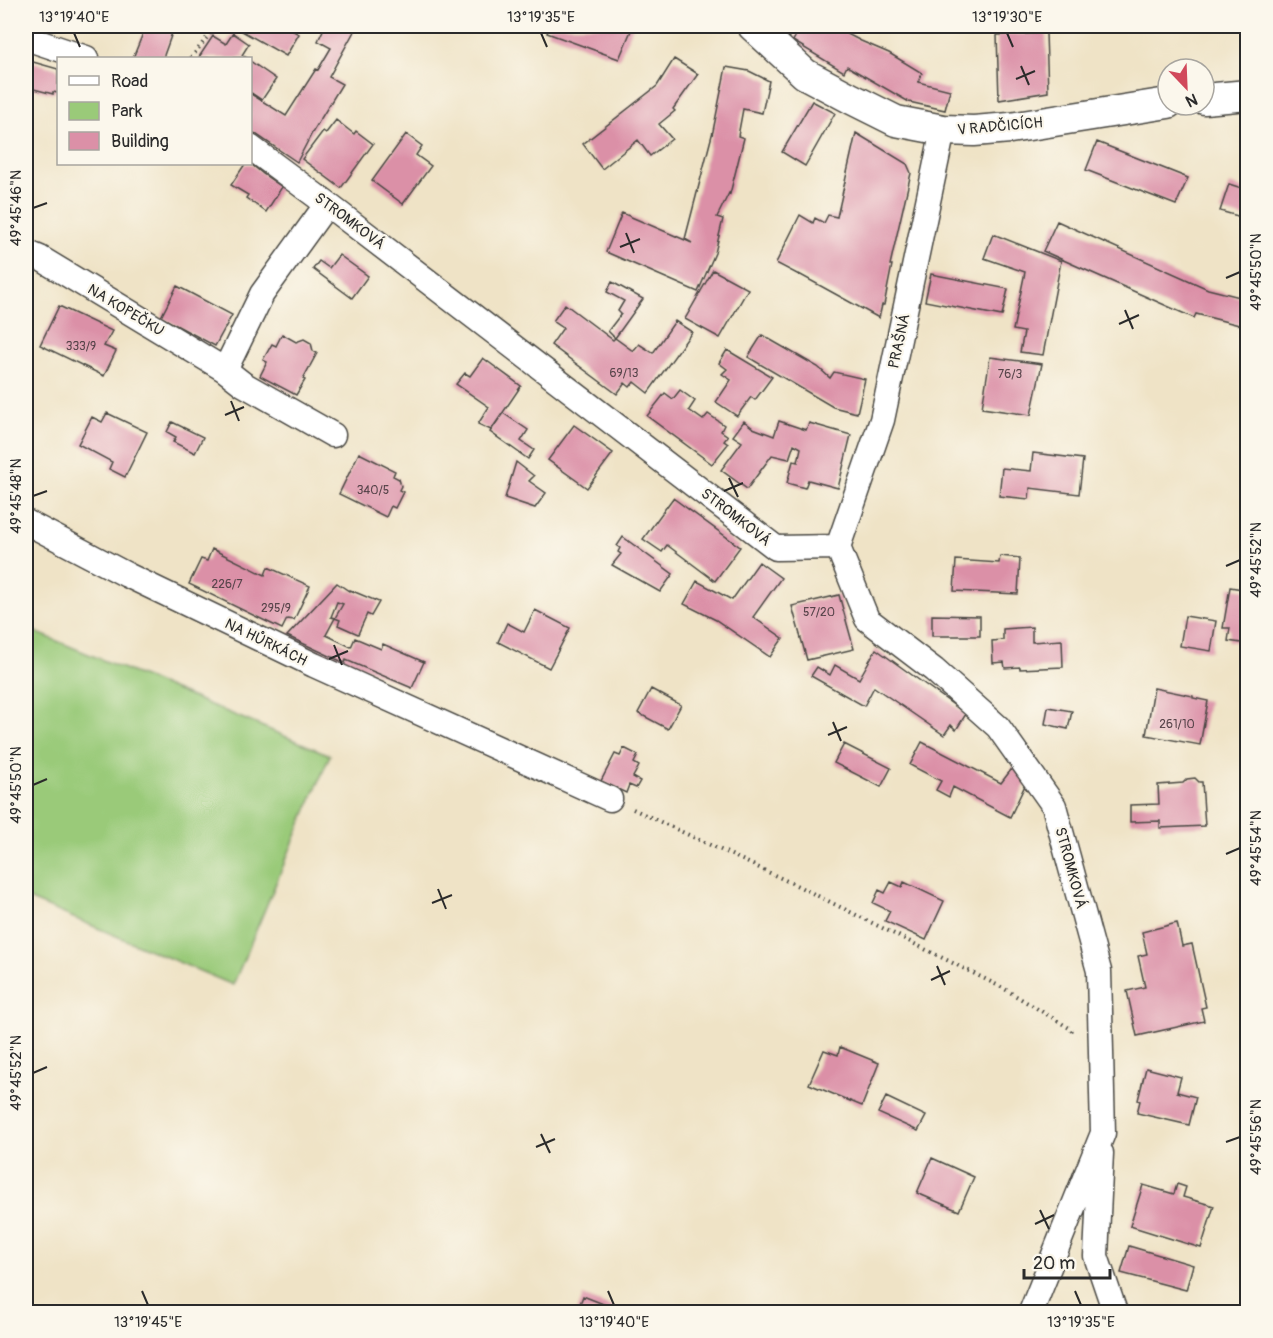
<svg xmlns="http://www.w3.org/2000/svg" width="1273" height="1338" font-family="Pangolin,sans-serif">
	<rect width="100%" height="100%" fill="#fbf7ec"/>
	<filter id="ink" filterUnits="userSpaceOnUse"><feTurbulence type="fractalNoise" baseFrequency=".0167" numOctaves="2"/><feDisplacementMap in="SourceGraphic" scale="12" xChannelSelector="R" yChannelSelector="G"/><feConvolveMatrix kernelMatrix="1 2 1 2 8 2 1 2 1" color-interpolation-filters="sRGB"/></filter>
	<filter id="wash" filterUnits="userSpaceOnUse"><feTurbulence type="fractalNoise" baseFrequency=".008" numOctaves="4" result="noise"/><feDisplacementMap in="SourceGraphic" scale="24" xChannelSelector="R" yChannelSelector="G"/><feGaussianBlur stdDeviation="1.35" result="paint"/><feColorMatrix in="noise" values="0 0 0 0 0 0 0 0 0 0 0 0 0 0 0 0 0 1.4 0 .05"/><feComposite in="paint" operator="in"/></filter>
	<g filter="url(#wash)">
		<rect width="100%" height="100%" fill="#efe3c6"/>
		<path fill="#9aca79" stroke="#627a52" stroke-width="1.5" d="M26,628L330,755L233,985L26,898Z"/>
		<g id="blocks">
			<path fill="#db90a7" d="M146,26H152L172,33L163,58H133Z
				M233,26H284L299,34L286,56Z
				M325,26H357L329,77L342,84L312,133L297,162L250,130V95L251,94L286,116L316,69L318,70L331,48L318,41Z
				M549,26H633L619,59L547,33Z
				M801,26H832L861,41L889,53L922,73L918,82L950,90L945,110L909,102L847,66L844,72L793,41Z
				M233,33L249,44L242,55L247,58H202L199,57L213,36L226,44Z
				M1046,33L1048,92L999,100L997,35Z
				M674,59L698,74L673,109L675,111L659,124L672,139L650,156L638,140L602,169L583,144L657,86Z
				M26,60L58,69V93L53,92V94L26,87Z
				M250,61L276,79L262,100L250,92Z
				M726,67L749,71L769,81L762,113L743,109L738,136L744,138L730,194L729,193L717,217L723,219L715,253L698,292L606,252L622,213L692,243L685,239L713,131Z
				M812,101L835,113L805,166L782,152Z
				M336,120L354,134L356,131L373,144L341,188L302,159L323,131L326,133Z
				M856,133L907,164L911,173L890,265H892L884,305H882L879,318L799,274V275L776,263L800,215L813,223L815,218L824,223L828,215L837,217Z
				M406,134L422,146L416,155L431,166L403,204L372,181Z
				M1097,142L1188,178L1176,205L1086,170Z
				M245,164H251L263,174L282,187L266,212L246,198L248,195L231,185Z
				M1229,184L1248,190V219L1220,211Z
				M1057,221L1208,289L1248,299L1247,327L1196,314L1194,318L1043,251Z
				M993,234L1061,261L1043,355L1020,352L1024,332L1013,330L1025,272L984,258Z
				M339,255L368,276L352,298L313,269L319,261L329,268Z
				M713,270L748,289L720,338L685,319Z
				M931,274L1008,289L1002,316L925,301Z
				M612,282L643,299L615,338L608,331L621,314L618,311L624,301L607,292Z
				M177,286L232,315L215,346L161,317Z
				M565,304L613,340L615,338L633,351L639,344L653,353L675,321L692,332L648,393L634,382L630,387L625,383L617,394L551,345L563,328L553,321Z
				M59,306L112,331L104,346L116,351L104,376L40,345Z
				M282,334L296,342L304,339L311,343L313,351L317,353L303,379L305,380L296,395L260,376L267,362L263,360L272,344L276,346Z
				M762,335L818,367L830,378L834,372L865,379L857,413L833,407L748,357Z
				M727,350L772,377L755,400L751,397L737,416L716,402L731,380L722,374L727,369L719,363Z
				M990,357L1042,364L1031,415L982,408Z
				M483,358L521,386L491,430L478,424L489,407L456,384L465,373L470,376Z
				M680,390L695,401L689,410L703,420L708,414L724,425L721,431L728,436L724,441L728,444L712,464L647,416L665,393L673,399Z
				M107,413L147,432L125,477L109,469L112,462L78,444L92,417L102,422Z
				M503,413L528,430L521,441L534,450L528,459L490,432Z
				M744,421L753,428L774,436L779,421L806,430L809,423L851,435L838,488L808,480L805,488L787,483L793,461L798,462L801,448L794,444L789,459L772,455L747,489L721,470L742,442L733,436Z
				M172,422L203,437L195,453L173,442L176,437L167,432Z
				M574,425L613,453L587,488L548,460Z
				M359,453L395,471L393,476L399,479L401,486L399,490L403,492L395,508L391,506L386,517L339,494Z
				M1033,453L1083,459L1079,494L1030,488L1029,499L999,496L1002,468L1031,471Z
				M516,462L534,476L529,481L546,493L535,508L505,498Z
				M673,498L740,547L715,581L667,545L662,552L643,539Z
				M623,537L673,574L660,592L612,565L621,554L618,552L620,548L617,546Z
				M212,549L265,575L268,567L310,586L294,620L287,619L282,629L189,584L201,559L207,561Z
				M1000,556L1020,558L1018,594L954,591L956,560L999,563Z
				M759,562L781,578L753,617L783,638L770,657L716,620L684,604L697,581L732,600Z
				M337,583L349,591L350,590L379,602L371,616L367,614L358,634L338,625L340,620L335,618L343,604L337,602L331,617L335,618L326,635L351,647L355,638L381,649L383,644L424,662L412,688L346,660L345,663L287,636Z
				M1230,587L1248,590V644L1228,641L1230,628H1223Z
				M839,595L854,649L807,660L792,606Z
				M535,610L570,628L549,668L498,642L507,623L524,632Z
				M932,615L980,616V636H932Z
				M1185,616L1216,621L1211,651L1180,646Z
				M1032,627V642L1062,640L1063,667L1020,669V667L1005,668L1004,662L993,663L992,641L1003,640V629Z
				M876,649L966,714L956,730L951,725L944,735L874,687L864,706L811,676L817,667L830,675L835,665L859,679Z
				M1154,688L1193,696V698L1208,701L1200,745L1146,735Z
				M651,689L681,705L668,729L638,713Z
				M1048,707L1072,711L1068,729L1045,724Z
				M922,742L1001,783L1014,766L1027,781L1010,817L953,787L949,797L936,790L941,781L910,765Z
				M844,744L891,768L881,787L834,763Z
				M624,748L638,755L634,763L639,766L633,777L640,781L636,788L629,785L626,793L601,781L615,754L620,756Z
				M1195,778L1199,782H1202L1205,826L1160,828V821L1130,822V805L1159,804L1158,785L1183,783L1187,779Z
				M891,882L902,887L904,882L944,901L926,940L885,921L890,911L873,903L879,890L885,893Z
				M1177,923L1182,946L1192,944L1206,1007L1201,1008L1204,1021L1137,1036L1127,991L1145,987L1138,956L1147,954L1142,932Z
				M840,1047L879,1063L862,1106L809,1084L824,1050L838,1055Z
				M1146,1068L1181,1077L1177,1092L1196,1097L1189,1125L1137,1113L1140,1101L1138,1100Z
				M886,1097L926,1116L918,1131L878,1113Z
				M932,1158L974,1177L959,1211L917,1193Z
				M1177,1184L1186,1187L1183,1197L1214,1206L1201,1248L1130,1226L1143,1185L1174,1194Z
				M1129,1246L1193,1265L1186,1290L1121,1273Z
				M583,1296L616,1309L615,1312H577Z"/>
		</g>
	</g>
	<g filter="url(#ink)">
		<use href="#blocks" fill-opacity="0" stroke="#484742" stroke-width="1.5"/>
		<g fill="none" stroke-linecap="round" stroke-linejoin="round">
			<g stroke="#484742" stroke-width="27">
				<path id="minor" d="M26,38L86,58
					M250,147L327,204L776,548L838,547L867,619L934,670L998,727L1054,806L1099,971L1103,1133L1031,1312
					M26,252L40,258L225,370L243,384L333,435
					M225,370L262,294L327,204
					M26,522L127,575L314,665L610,799
					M838,547L882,420L943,130
					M1101,1153L1096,1256L1115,1312"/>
			</g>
			<g stroke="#484742" stroke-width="33">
				<path id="tertiary" d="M753,26L805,74L852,99L896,121L943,130L974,131L1010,128L1168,103
					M1204,99L1248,95"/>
			</g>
			<path stroke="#484742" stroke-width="4" stroke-dasharray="1.5 4.5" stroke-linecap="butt" d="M191,58L216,26
				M633,809L800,887L1003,988L1071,1029L1072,1032"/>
			<use href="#minor" stroke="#fff" stroke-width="24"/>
			<use href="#tertiary" stroke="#fff" stroke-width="30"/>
		</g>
	</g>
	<path fill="none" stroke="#2b2b2b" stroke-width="2" d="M74,33L80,47M541,33L547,47M1007,33L1013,47M1021,66L1029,85M1016,79L1035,71M33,208L47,203M626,233L634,253M620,247L640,239M1226,278L1240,272M1125,310L1133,329M1119,324L1139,315M231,401L239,421M225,415L244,407M729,478L738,497M724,491L743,483M33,496L47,491M1226,566L1240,560M334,645L342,665M329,659L348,651M833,722L841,741M828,735L847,727M33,785L47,779M1226,854L1240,848M438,889L446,909M432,903L452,895M937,966L945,985M931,980L950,971M33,1073L47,1067M541,1134L550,1153M1226,1142L1240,1137M536,1147L555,1139M1040,1210L1049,1229M1035,1224L1054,1215M142,1291L148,1305M608,1291L614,1305M1075,1291L1081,1305"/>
	<g text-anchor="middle" stroke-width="4.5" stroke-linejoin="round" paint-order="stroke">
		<g font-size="12" fill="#57444a">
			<text x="81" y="350">333/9</text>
			<text x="624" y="377">69/13</text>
			<text x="1010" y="378">76/3</text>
			<text x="373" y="494">340/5</text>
			<text x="227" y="588">226/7</text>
			<text x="276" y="612">295/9</text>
			<text x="819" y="616">57/20</text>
			<text x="1177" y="728">261/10</text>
		</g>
		<g font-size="15" fill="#2b2b2b" stroke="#fbf7ec">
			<text transform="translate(1000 126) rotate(-5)" y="5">V RADČICÍCH</text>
			<text transform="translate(350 221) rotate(37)" y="5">STROMKOVÁ</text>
			<text transform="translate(126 310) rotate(31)" y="5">NA KOPEČKU</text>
			<text transform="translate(899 341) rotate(-78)" y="5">PRAŠNÁ</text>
			<text transform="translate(736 517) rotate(38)" y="5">STROMKOVÁ</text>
			<text transform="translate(266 642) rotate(26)" y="5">NA HŮRKÁCH</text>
			<text transform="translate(1071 868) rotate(75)" y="5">STROMKOVÁ</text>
		</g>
	</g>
	<rect width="1273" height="1338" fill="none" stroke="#fbf7ec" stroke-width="66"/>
	<rect x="57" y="57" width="195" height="108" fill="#fbf7ec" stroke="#a8a59f" stroke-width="1.5"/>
	<rect x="69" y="76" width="30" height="9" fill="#ffffff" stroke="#a8a59f" stroke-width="1.5"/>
	<text x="111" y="87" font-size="18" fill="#2b2b2b">Road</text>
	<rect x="69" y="102" width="30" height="18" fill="#9aca79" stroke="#a8a59f" stroke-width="1.5"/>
	<text x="111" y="117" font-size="18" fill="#2b2b2b">Park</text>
	<rect x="69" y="132" width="30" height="18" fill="#db90a7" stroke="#a8a59f" stroke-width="1.5"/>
	<text x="111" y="147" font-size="18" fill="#2b2b2b">Building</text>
	<g transform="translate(1186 87) rotate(157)"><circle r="28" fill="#fbf7ec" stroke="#a8a59f" stroke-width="1.5"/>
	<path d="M0-4.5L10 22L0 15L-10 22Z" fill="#d1495b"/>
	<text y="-9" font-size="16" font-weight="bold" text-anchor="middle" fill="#2b2b2b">N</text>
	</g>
	<path d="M1024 1269v9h86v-9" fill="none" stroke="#2b2b2b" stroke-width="3"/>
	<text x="1033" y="1269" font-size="18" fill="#2b2b2b" stroke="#fbf7ec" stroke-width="4.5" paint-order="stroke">20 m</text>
	<rect x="33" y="33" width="1207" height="1272" fill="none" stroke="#2b2b2b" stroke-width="2"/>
	<g font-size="15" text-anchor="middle" fill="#2b2b2b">
		<text x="74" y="22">13°19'40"E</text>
		<text x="541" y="22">13°19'35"E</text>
		<text x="1007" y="22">13°19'30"E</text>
		<text transform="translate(16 208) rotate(-90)" y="5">49°45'46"N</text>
		<text transform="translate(1256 272) rotate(-90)" y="5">49°45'50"N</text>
		<text transform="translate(16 496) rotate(-90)" y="5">49°45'48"N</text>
		<text transform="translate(1256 560) rotate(-90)" y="5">49°45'52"N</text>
		<text transform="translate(16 785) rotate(-90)" y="5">49°45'50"N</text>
		<text transform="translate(1256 848) rotate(-90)" y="5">49°45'54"N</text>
		<text transform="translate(16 1073) rotate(-90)" y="5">49°45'52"N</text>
		<text transform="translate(1256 1137) rotate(-90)" y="5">49°45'56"N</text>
		<text x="148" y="1327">13°19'45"E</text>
		<text x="614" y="1327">13°19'40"E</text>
		<text x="1081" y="1327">13°19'35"E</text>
	</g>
</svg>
